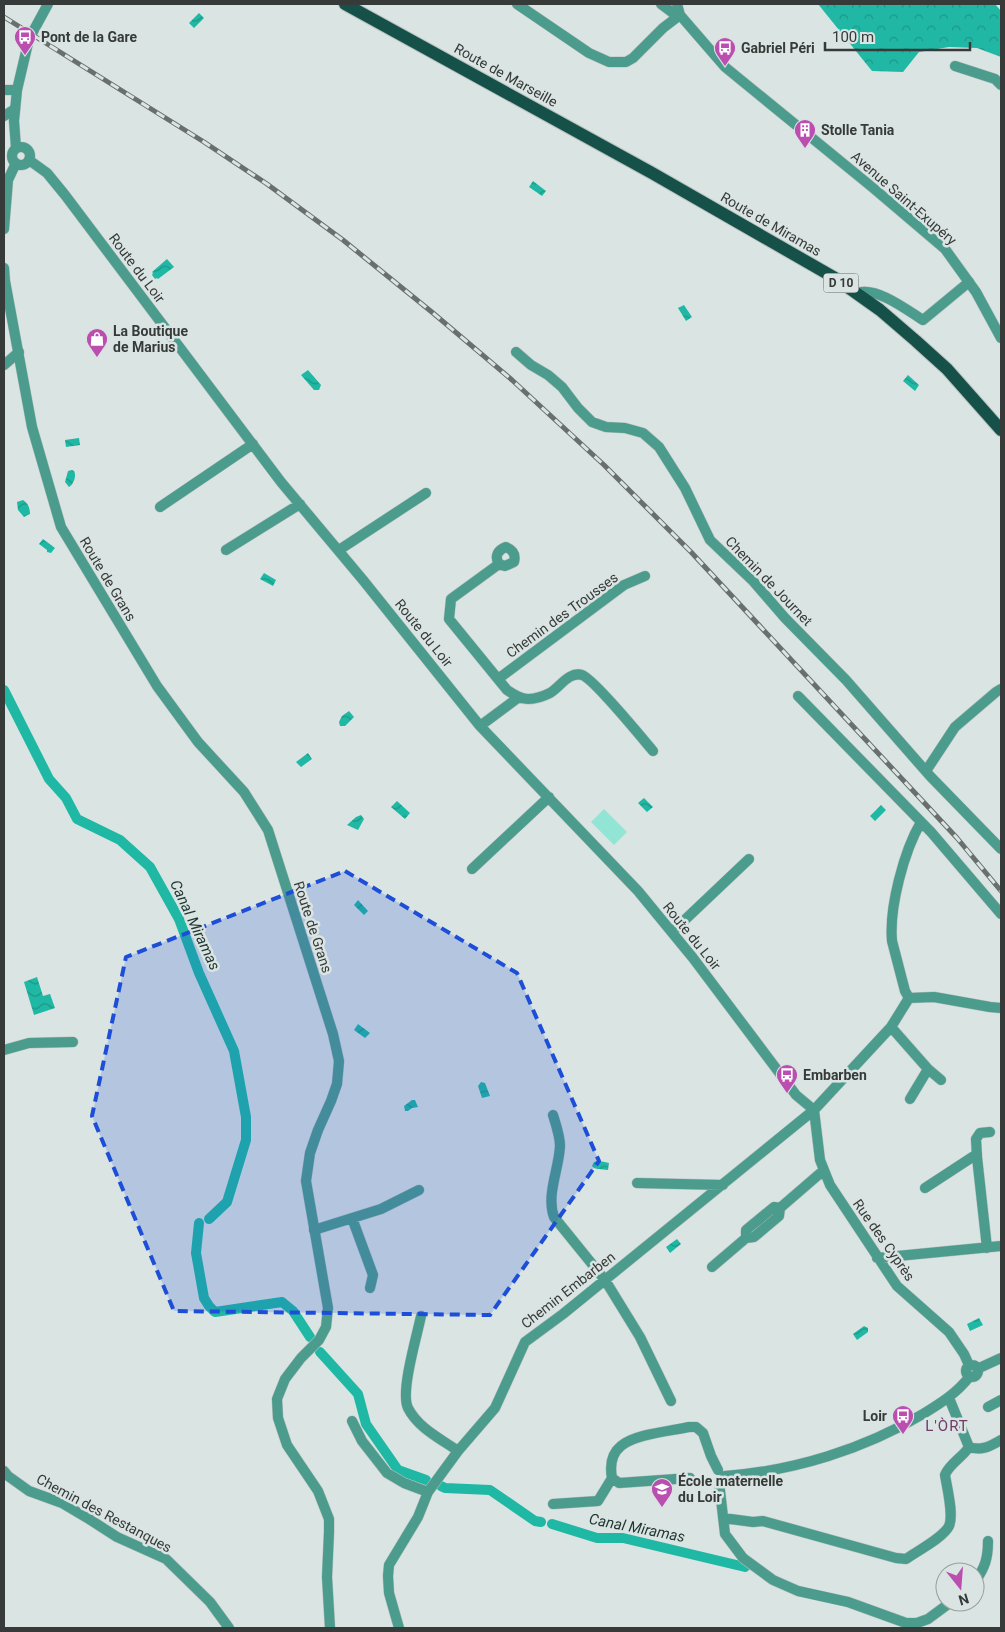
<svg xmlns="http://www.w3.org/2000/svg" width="1005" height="1632" font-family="Roboto,sans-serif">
	<defs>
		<pattern id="forest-crowns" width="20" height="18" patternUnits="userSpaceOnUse" patternTransform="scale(1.25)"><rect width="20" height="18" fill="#20b8a4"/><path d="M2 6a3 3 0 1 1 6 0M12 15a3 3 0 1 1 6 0" fill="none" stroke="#1d9787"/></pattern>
		<pattern id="water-waves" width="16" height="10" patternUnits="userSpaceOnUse" patternTransform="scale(1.25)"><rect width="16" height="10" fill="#1fb8a4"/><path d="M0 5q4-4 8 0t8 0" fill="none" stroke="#1c9787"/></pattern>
	</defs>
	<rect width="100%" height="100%" fill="#dae4e2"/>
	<path fill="url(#forest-crowns)" d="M818,4H995L1001,11V57L977,48L949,47L919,52L903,72L872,71Z"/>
	<path fill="#92e4d5" d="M604,809L627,832L614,845L591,822Z"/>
	<path fill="url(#water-waves)" d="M199,13L204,18L194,28L189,23Z
		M533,181L546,191L542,196L529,187Z
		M167,259L174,267L158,279L157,278L155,279L152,275L153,273L152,272Z
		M684,305L692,317L686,321L678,308Z
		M308,370L321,385L319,390H314L301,375Z
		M908,375L919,385L915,391L903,381Z
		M79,438L80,445L66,447L65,440Z
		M72,470L74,471C77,476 73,485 69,487L65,482L68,471Z
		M23,500C28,503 30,508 30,514L24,517L18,510L17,502Z
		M43,539L55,548L51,553L47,552V550L39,544Z
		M264,573L276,580L273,586L260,579Z
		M349,711L354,717L345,726H340L339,722L342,716Z
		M308,753L312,759L301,767L296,762Z
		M644,798L653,807L647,812L638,803Z
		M397,801L410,813L405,819L391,807Z
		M881,805L886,810L875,821L870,816Z
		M361,815L364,819L358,830L347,825L356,817Z
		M358,900L368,911L364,915L354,905Z
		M37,977L43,996L50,994L55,1008L34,1015L24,982Z
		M358,1024L370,1033L365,1038L354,1030Z
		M481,1082L485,1083L490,1096L482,1098L478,1086Z
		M412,1100H415L418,1107L412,1108L408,1111H405L404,1106Z
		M600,1161L609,1163L608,1170C601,1169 595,1170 592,1166L594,1162Z
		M677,1239L681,1244L670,1253L666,1247Z
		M979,1318L983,1325L970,1331L967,1324Z
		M864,1326L868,1328V1332L857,1340L853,1334Z"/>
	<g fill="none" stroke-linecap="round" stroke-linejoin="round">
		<path stroke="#1fb8a4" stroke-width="10" d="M4,690L49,779L66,798L77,819L120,840L150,867L179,919L199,973L234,1051L246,1117V1140L227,1202L209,1219
			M199,1223L196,1253L204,1298L209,1306L215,1312L282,1302L293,1311L310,1337
			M320,1352L358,1394L366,1424L398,1470L426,1480
			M441,1486L445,1488L490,1490L535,1521L541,1522
			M552,1524L597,1538H623L745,1567"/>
		<g stroke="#b9c2c0" stroke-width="11">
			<path id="minor" d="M661,4L677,16
				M955,66L995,79L1001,85
				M4,116L15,109
				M29,160L47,173L65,195L281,482L363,580L480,726L638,891L693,958L796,1095L814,1110
				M857,293C876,286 907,310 923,320L969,282
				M516,352L531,365L548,375L562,387L578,408L592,422L606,427L625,428L643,433L659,447L685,488L710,540L753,581L785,618L846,680L930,776L1001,849
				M4,365L19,352
				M160,507L253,444
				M226,550L300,504
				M339,550L426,493
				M499,564C494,556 498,550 506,547C513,550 516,554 514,562L505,566L499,564L451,599L449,619L507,690C513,694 520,699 528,699C535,699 544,696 550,693C560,687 569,671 582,675C594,679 642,738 653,751
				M498,679L624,585L645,576
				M798,696L931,832L1001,914
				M480,726L519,697
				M926,771L955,727L996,692L1001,689
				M472,869L549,797
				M672,932L749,859
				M909,998L905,991L892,941C889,907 904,851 921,822
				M909,998L934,997L990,1007L1001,1008
				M891,1027L928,1069L941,1080
				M4,1050L29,1043L73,1042
				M910,1099L928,1069
				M814,1110L820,1160L830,1185L897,1286L949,1332L964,1354L969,1365
				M553,1115C556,1125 560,1136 560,1146C559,1169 546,1195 554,1217L605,1280L640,1337L671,1401
				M637,1183L723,1185
				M925,1188L977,1154
				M352,1218L373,1275L370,1288
				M314,1230L381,1209L419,1190
				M746,1238V1230L774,1207L780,1208
				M987,1248L977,1157L976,1139L980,1133L990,1132
				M877,1258L1001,1246
				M712,1267L746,1238L754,1237L779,1216L780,1208L824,1170
				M421,1316C417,1336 400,1392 408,1408C418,1428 441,1439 458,1451
				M966 1371a6 6 0 1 1 12 0a6 6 0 1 1-12 0Z
				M977,1369L1001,1358
				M949,1398L969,1447C983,1451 990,1446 1001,1440
				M988,1407L1001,1400
				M352,1421L362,1441L387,1473L404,1483L428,1492
				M4,1471L8,1476L29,1491L62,1503L89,1519L117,1537L166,1559L210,1602L229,1628
				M725,1476C794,1471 864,1449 923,1414C941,1403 957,1393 970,1376
				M612,1478C610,1467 611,1454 621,1446C635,1434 671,1431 689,1427H696L703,1433L711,1456L718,1470
				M719,1482L725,1534L743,1558L773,1580L798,1591L848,1602L906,1623H917L928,1619L951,1602
				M553,1504L598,1501L612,1478L619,1483L690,1478
				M723,1518L753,1522L763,1521L896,1558L906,1559C917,1551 943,1538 949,1526C954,1515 947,1488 945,1475C949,1464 963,1457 969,1447
				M975,1582C985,1567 988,1559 988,1541
				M399,1628L389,1593L388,1576L389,1565L418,1517L428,1492L458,1451L495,1408L525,1342L563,1314L814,1110L891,1027L909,998"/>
		</g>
		<g stroke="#b9c2c0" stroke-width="11">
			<path id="tertiary" d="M517,4L589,53L609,62H626L633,58L663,28L680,15
				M677,4L680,15L725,67L872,187L945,249L976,292L1001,338
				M4,90H17
				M12 156a9 9 0 1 1 18 0a9 9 0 1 1-18 0Z
				M16,148L14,121L17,90L29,39L48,4
				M4,229L8,180L16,163
				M4,268L5,281L32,427L61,527L157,686L198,742L244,792L268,830L333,1034L339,1061L337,1084L331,1101L318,1130L310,1153L306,1181L328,1308L326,1327L319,1340L301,1358L285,1379L277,1399L278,1418L287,1445L318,1491L329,1519V1532L327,1577L330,1628"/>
		</g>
		<g stroke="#b9c2c0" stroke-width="14">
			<path id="primary" d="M345,4L652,173L835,278L880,310L916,341L947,369L1001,430"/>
		</g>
		<use href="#minor" stroke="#4c9c8e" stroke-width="10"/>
		<use href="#tertiary" stroke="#4c9c8e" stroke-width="10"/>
		<use href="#primary" stroke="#165149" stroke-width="12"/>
		<g stroke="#696f6e" stroke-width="5">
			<path id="rail" d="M4,17L204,142L267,184L343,240L433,313L512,380L604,465L691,552L957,838L1001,891"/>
		</g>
		<use href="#rail" stroke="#dae4e2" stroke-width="3" stroke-dasharray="9" stroke-linecap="butt"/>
	</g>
	<path fill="#1d4ed8" fill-opacity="0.2" stroke="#1d4ed8" stroke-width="4" stroke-dasharray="10 6" stroke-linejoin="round" d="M345,871L517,973L599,1161L490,1315L174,1311L92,1116L126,957Z"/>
	<defs>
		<g id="bus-pin" transform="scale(1.125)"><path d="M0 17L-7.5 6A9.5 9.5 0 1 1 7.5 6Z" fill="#ba4fb0" stroke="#dae4e2"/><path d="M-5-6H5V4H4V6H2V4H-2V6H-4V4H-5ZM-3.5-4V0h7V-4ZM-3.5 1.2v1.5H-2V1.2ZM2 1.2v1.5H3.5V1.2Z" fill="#fff"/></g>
		<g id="building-pin" transform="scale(1.125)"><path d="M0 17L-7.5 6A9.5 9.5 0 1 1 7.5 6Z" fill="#ba4fb0" stroke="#dae4e2"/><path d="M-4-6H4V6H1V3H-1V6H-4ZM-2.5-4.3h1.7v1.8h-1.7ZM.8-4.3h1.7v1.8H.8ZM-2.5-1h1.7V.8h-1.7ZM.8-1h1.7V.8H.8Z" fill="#fff"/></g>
		<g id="shop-pin" transform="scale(1.125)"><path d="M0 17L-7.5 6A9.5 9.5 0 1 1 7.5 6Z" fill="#ba4fb0" stroke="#dae4e2"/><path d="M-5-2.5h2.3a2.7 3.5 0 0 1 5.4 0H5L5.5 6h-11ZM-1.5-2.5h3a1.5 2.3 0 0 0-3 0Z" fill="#fff"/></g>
		<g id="school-pin" transform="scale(1.125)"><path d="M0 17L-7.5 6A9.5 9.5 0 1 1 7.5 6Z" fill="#ba4fb0" stroke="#dae4e2"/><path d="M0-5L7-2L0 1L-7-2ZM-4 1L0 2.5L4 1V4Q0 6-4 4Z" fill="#fff"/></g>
	</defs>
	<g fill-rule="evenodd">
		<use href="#bus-pin" x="25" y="37"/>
		<use href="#bus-pin" x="725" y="48"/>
		<use href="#building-pin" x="805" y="130"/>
		<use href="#shop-pin" x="97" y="339"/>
		<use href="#bus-pin" x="787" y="1075"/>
		<use href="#bus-pin" x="903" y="1416"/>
		<use href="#school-pin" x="662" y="1489"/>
	</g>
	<g text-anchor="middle" stroke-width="5" stroke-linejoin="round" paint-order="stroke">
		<rect fill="#dae4e2" stroke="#676d6c" stroke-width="1" x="823.5" y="273.5" width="35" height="19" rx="4"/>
		<g font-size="12" font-weight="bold" fill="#363a39">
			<text x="841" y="287">D 10</text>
		</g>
		<g font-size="14" font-weight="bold" fill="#363a39" stroke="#dae4e2" text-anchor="start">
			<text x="41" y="42">Pont de la Gare</text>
			<text x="741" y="53">Gabriel Péri</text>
			<text x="821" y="135">Stolle Tania</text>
			<text x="113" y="336">La Boutique<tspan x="113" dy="16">de Marius</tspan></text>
			<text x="803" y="1080">Embarben</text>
			<text x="887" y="1421" text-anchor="end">Loir</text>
			<text x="678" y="1486">École maternelle<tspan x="678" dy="16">du Loir</tspan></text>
		</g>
		<g font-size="14" fill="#363a39" stroke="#dae4e2">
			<text transform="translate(506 75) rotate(29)" y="5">Route de Marseille</text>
			<text transform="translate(904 198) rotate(41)" y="5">Avenue Saint-Exupéry</text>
			<text transform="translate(771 224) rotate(30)" y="5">Route de Miramas</text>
			<text transform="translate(137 268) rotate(53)" y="5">Route du Loir</text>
			<text transform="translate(108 579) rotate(59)" y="5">Route de Grans</text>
			<text transform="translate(769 581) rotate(46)" y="5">Chemin de Journet</text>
			<text transform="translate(562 615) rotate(-36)" y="5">Chemin des Trousses</text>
			<text transform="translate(424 633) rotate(51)" y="5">Route du Loir</text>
			<text transform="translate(313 927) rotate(72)" y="5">Route de Grans</text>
			<text transform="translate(692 936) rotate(51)" y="5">Route du Loir</text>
			<text transform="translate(884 1240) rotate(55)" y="5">Rue des Cyprès</text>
			<text transform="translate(568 1290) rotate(-38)" y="5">Chemin Embarben</text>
			<text transform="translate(104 1513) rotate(28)" y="5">Chemin des Restanques</text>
		</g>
		<g font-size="15" font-style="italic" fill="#1e3530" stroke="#dae4e2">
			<text transform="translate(195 925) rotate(65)" y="5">Canal Miramas</text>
			<text transform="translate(637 1528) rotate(11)" y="5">Canal Miramas</text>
		</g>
		<g font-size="15" letter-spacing="1" fill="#703b6b" stroke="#dae4e2">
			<text x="947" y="1431">L'ÒRT</text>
		</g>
	</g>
	<rect width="1005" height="1632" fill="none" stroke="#363a39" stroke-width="10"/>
	<g transform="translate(960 1587) rotate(163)"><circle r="24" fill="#dae4e2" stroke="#98a09e"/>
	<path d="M0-4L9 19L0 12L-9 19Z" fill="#ba4fb0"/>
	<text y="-8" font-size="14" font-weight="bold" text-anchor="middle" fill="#363a39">N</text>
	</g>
	<path d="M825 42v8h145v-8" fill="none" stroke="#363a39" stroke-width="2.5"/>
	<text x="832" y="42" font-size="15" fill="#363a39" stroke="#dae4e2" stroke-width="4" paint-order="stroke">100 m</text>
</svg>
